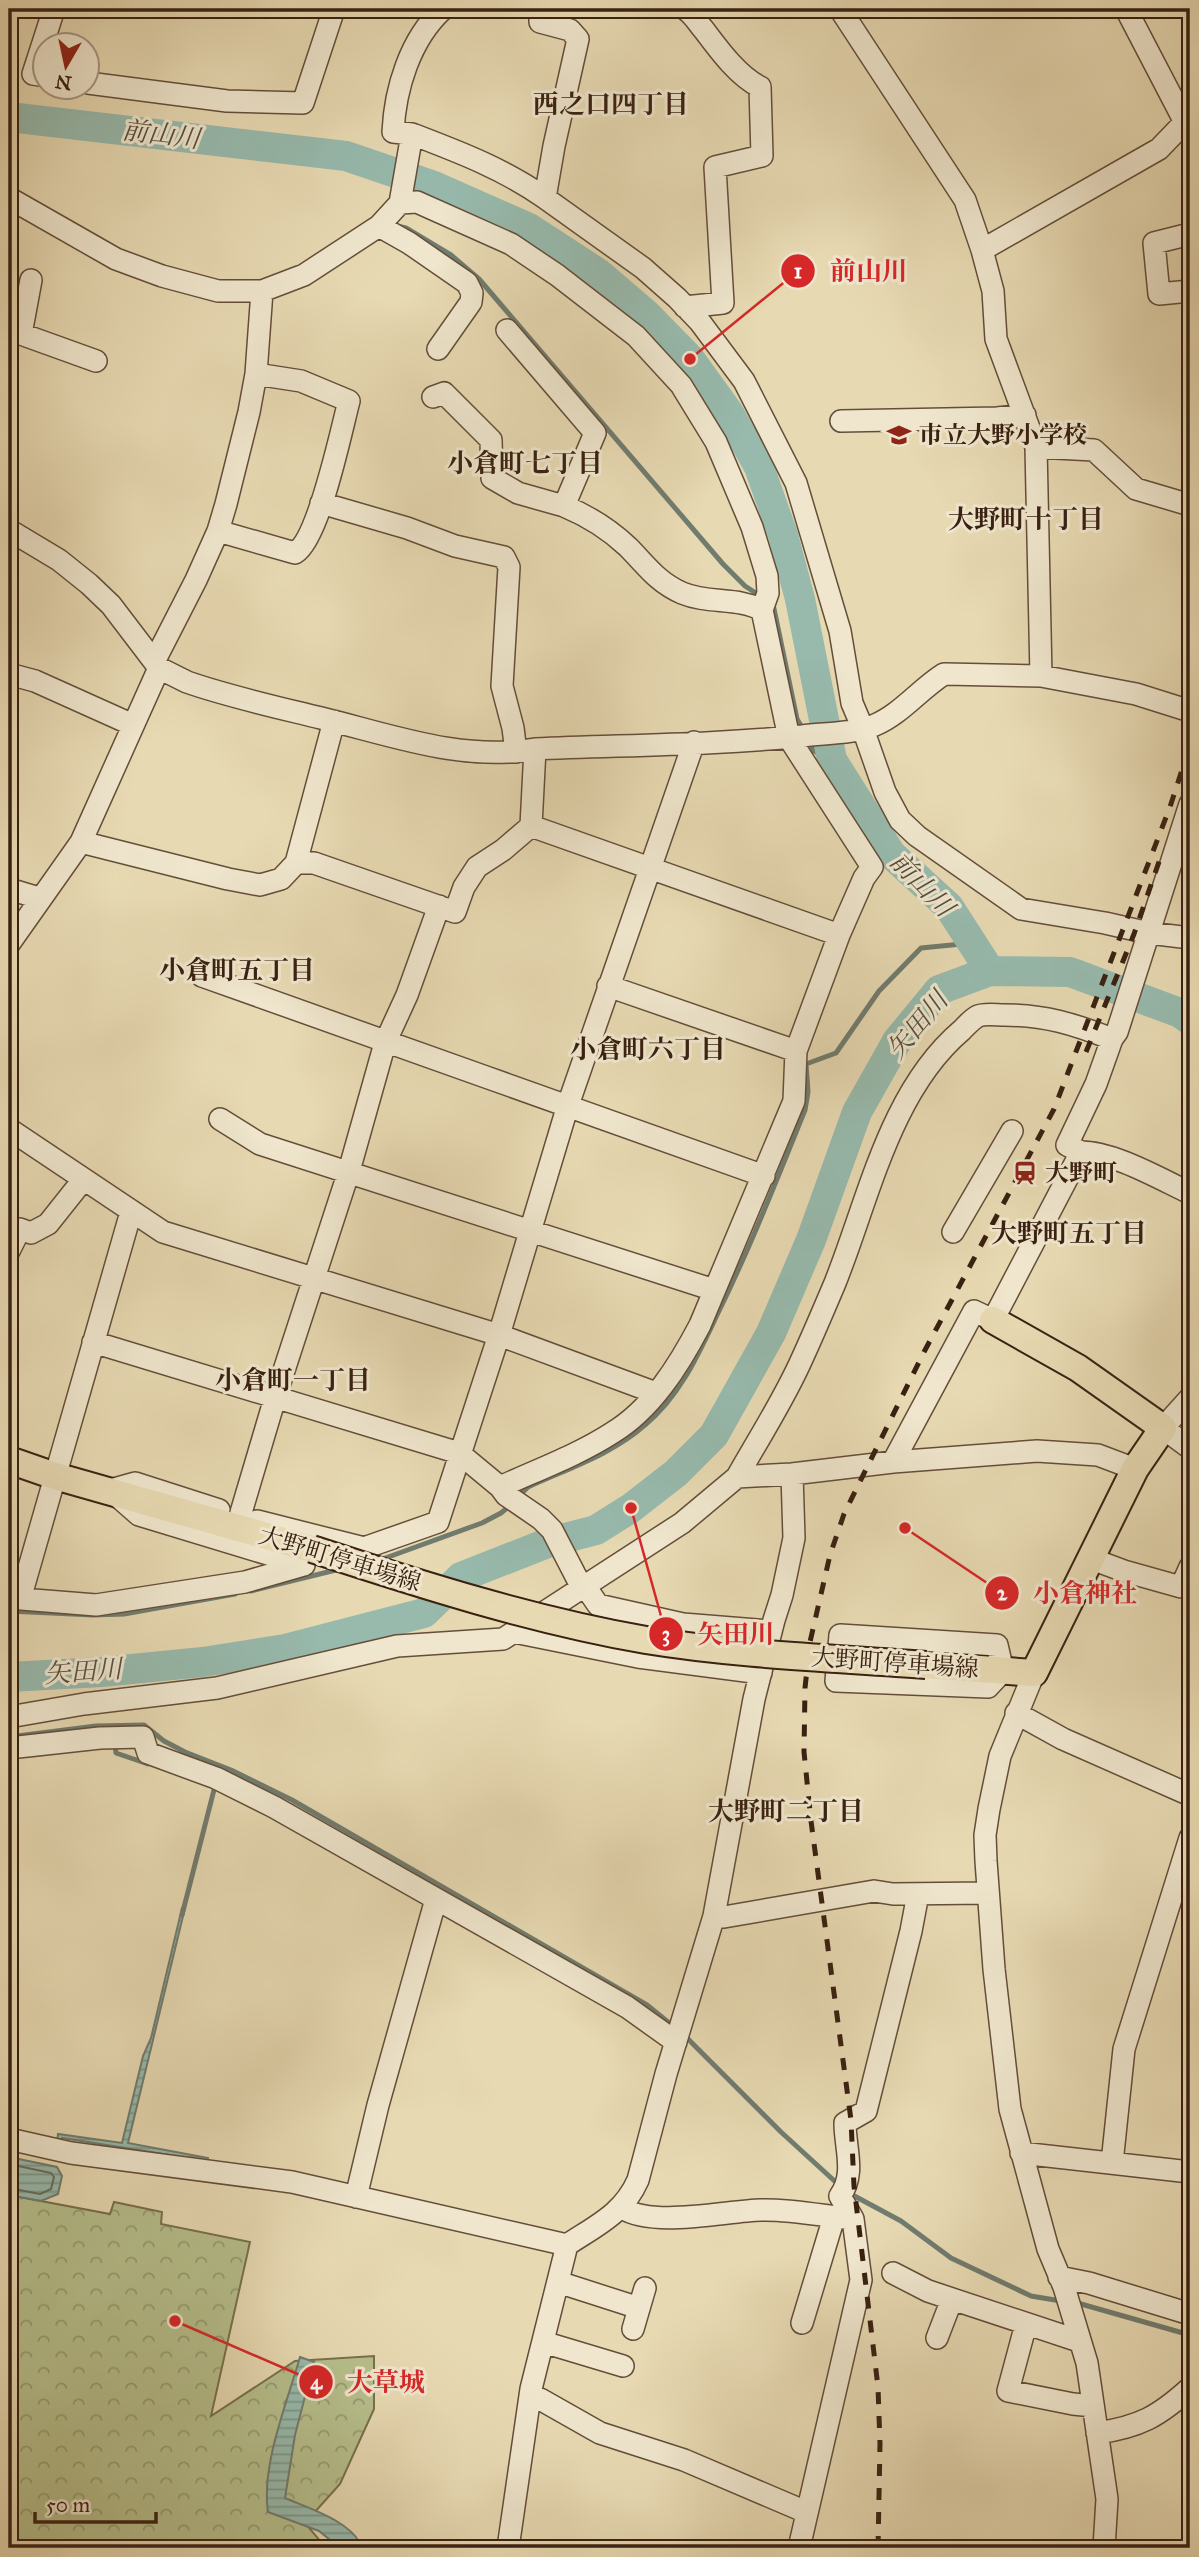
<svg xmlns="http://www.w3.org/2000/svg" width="1199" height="2557" font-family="'IM FELL Great Primer','Noto Serif JP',serif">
	<defs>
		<pattern id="forest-crowns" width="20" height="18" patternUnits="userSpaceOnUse" patternTransform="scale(1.75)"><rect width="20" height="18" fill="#b6bf8c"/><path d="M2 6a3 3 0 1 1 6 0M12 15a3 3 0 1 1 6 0" fill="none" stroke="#959b71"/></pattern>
		<pattern id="water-rules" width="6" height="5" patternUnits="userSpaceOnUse" patternTransform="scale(1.75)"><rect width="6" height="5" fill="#97baad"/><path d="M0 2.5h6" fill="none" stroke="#7c978b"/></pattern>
	</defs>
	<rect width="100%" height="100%" fill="#e7d9b2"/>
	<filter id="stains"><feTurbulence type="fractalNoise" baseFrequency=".00286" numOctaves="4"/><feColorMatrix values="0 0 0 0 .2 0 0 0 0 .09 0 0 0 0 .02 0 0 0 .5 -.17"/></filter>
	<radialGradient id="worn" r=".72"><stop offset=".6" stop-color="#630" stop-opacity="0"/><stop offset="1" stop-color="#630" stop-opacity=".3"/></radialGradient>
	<path fill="url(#forest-crowns)" stroke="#78704e" stroke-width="2" d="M9,2195L110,2214L114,2202L162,2212L161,2224L250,2242L211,2416L295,2361L374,2356V2409L340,2484L305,2523L326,2548H9Z"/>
	<path fill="url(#water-rules)" stroke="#717c6f" stroke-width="2" d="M182,1908H185L128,2143L208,2158L207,2161L62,2138L61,2144L57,2143L58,2134L122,2143L143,2056L151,2038Z
		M9,2157L57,2167L62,2176L58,2194L41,2201L9,2195Z
		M300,2357L314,2362L295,2435L285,2498C308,2508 354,2522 362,2548H340L319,2531L268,2512C261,2465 287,2403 300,2357Z"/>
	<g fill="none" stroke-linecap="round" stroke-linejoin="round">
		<path stroke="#686d5f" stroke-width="2" d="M9,2164L51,2173L54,2177L51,2189L40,2194L9,2188"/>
		<path stroke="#717c6f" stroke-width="5" d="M397,226L406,228L451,255L479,279L723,564L745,586L762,597
			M771,602L773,604L797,719L804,731
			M808,739L814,751L832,760
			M518,1497L528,1487C567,1469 613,1454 645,1425C680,1396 698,1355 717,1315C750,1248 777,1179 805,1110L808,1092L806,1064L836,1053L879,991L921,948L972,943
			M380,1560L482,1523L501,1513L512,1504
			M251,1591L340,1569
			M9,1611L93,1615L124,1614L235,1594
			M9,1737L96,1726L144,1725L164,1741L185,1752L231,1770L292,1800L647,2005L673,2026
			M119,1745H115L116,1753L148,1764
			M182,1915L215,1786
			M684,2035L781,2132L840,2186
			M847,2192L901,2221L951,2258L1031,2296L1061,2301
			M1074,2302L1190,2335"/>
		<path stroke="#97baad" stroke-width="30" d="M9,117L346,156L434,186L529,228L598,273L647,315L690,359L729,413L759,467L783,535L800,599L832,760L891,854L949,907L990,971
			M9,1677L102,1672L203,1662L285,1649L424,1613L461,1577L550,1542L596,1530L631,1508L676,1473L714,1435L771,1333L811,1240L857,1112L897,1041L939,990L990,971L1070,972L1180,1013L1190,1020"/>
		<g stroke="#644e39" stroke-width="24">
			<path id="minor" d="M685,9C694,15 697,22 704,30C719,50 738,76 760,87L762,156L715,167L723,303L685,307
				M840,9L965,200L982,250L993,291L996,339L1036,447L1041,676
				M1126,9L1190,132
				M46,76L33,74L54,9
				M88,83L227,101L303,103L334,9
				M412,134C459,152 504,169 545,198L554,146L578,39L570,30L540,22V9
				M9,198L116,259L162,276L218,291H262L304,275L379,226L400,203L412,134L393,132C395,89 410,39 443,9
				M545,198L643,268L677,298L700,322L744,381L796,483L840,631L852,703L863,729L885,792L900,820L917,836L1021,909L1105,923L1149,933L1190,938
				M400,203L417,202L511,244L557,275L636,336L681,385L716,442L752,527L767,576L768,593L762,610
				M379,226L409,243L467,283L472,293L471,302L438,349
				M1190,234L1154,243L1159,294L1190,291
				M982,250L1159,149L1185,122
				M31,280L21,334L96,361
				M433,397L444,393L491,440L492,478L518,493L564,506L595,433L507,330
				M841,421L997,418L1025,415
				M1036,447L1094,450L1136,489L1190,505
				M321,503L407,528L455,546L504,557L509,567L502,686L513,728L516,752
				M9,530L59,560L89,584L111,605L159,668L187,682C230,697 276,707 321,718C391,735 463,762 535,749C624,745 714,745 802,736C826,733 853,734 875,725C901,714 920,689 944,674L1041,676L1136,694L1190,711
				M218,531L295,553C319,539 341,431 349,401L301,381L256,374
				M155,660L196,580L218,531L226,504L249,412L256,374L262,291
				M9,674L35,681L133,725
				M531,826L535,749
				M81,842L228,879L260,885L281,879L296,863H314L455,912L464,887L477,867L503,850L531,826L839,935
				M296,863L334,721
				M9,889L39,898
				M9,944L81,842L159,668
				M202,976C389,1044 577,1108 764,1176
				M608,986L796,1051
				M1112,1039L1117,1032L1190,804
				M220,1119L260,1144L714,1290
				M9,1129L163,1232L499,1335L656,1393
				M953,1232L1012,1131
				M9,1251L20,1229L31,1233L48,1224L83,1180
				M93,1342L459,1453L500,1487L506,1495L541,1519L552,1530L582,1588
				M1190,1398L1163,1428L1190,1448
				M893,1462L974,1311L993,1320L1081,1152C1114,1152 1160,1179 1190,1193
				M737,1477C759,1438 783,1401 801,1361C813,1335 824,1309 835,1283C869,1198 890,1091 962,1030C966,1026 972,1019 978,1016C985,1013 997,1015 1004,1015C1045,1015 1074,1024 1112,1039L1096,1084L1067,1145L1081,1152
				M500,1487C537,1470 578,1455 612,1433C652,1409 679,1365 700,1325L794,1101L796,1051L839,935L864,878L872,867L789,738L762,610C738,597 708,604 682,593C657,582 646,565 628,547C609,529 588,516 564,506
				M110,1490L135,1483L219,1510
				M115,1494L139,1515L304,1565
				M240,1516L275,1398L349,1171L385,1043L407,995L439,906
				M257,1521L364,1548L438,1522L499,1335L568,1105L694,742
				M1089,1558L1124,1571L1181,1587L1190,1567
				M585,1586L598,1605L683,1624L771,1631
				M9,1598L96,1605L245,1582L304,1565
				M20,1599L131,1212
				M514,1632L638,1657L761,1673
				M840,1635L997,1645L1003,1671L988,1687L836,1681Z
				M1034,1673L1000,1756L989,1809L985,1835L986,1861L994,1969L1010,2109L1048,2249L1064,2287L1087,2363L1107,2499L1104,2548
				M1016,1713L1063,1739L1190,1795
				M9,1717L84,1704L217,1688L397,1646L503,1639L682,1523L737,1477L792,1474L893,1462L1037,1451L1098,1455L1135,1469
				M9,1748L100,1738L143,1737L148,1753L216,1778L274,1807L627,2007L676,2042
				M714,1916L724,1917L874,1891L893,1894L988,1893
				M9,2139L71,2153L292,2182L567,2245
				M1021,2153L1190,2172
				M1112,2163L1124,2049L1190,1838
				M356,2197L378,2105L436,1899
				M622,2208C653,2228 725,2211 761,2210C791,2209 823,2216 853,2219L861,2280L799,2548
				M853,2219L840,2196C856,2174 845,2148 845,2123L866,2111L911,1931L918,1894
				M893,2273L928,2291L1079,2341
				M1059,2277L1089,2283L1190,2314
				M558,2282L639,2308
				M802,2323L834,2217
				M1026,2324L1008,2391L1073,2404L1093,2406
				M633,2329L645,2288
				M937,2338L952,2299
				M543,2342L623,2366
				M530,2396L540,2399L600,2433L684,2460L806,2512
				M1097,2433C1140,2427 1159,2416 1190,2388
				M508,2548L531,2389L567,2245C597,2225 623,2214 638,2180L666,2074L714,1916L754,1699L774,1620L782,1595L794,1538L792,1474"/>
		</g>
		<g stroke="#392011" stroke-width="30">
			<path id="major" d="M9,1460L55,1476L312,1549
				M926,1665L1034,1673L1135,1469L1163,1428L1078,1368L993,1320"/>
		</g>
		<use href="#minor" stroke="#efe6cd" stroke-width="21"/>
		<use href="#major" stroke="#e7d9b2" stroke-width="26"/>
		<path stroke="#392011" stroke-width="5" stroke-dasharray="12 12" stroke-linecap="butt" d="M1086,1052L1134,934L1161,856
			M878,2548L880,2444L878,2387L854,2186L851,2120L811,1821L804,1752L805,1688L810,1642L830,1555L844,1514L924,1352L1054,1109L1170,807L1190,745"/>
		<g stroke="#392011" stroke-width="30" stroke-linecap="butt">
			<path id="major-bridge" d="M312,1549C422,1585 532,1620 646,1640C738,1655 833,1658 926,1665"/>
		</g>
		<use href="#major-bridge" stroke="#e7d9b2" stroke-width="26"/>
	</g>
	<defs>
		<g id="school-bare" transform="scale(1.89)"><path d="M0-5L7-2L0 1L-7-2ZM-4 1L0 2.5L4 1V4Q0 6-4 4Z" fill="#8f2418" stroke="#efe6cd" stroke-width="2.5" paint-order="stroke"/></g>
		<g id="station-bare" transform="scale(1.89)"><path d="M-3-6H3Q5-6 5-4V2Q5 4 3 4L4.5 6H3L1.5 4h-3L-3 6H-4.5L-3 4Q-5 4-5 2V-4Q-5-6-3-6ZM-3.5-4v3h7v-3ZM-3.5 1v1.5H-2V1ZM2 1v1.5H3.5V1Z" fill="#8f2418" stroke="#efe6cd" stroke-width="2.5" paint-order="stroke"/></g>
	</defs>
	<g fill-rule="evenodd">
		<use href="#school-bare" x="899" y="435"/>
		<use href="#station-bare" x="1025" y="1173"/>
	</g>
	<g text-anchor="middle" stroke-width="6" stroke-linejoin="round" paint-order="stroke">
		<g font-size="24" font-weight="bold" fill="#392011" stroke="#efe6cd" text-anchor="start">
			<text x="919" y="443">市立大野小学校</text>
			<text x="1045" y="1181">大野町</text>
		</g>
		<g font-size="24" fill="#392011" stroke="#efe6cd">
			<text transform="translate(340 1559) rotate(17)" y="8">大野町停車場線</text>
			<text transform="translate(895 1663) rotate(4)" y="8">大野町停車場線</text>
		</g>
		<g font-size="26" font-weight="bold" fill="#392011" stroke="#efe6cd">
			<text x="611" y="113">西之口四丁目</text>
			<text x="525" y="472">小倉町七丁目</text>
			<text x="1026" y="528">大野町十丁目</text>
			<text x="237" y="979">小倉町五丁目</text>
			<text x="648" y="1058">小倉町六丁目</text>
			<text x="1069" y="1242">大野町五丁目</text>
			<text x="293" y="1389">小倉町一丁目</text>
			<text x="786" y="1820">大野町二丁目</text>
		</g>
		<g font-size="26" font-style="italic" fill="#554e40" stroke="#efe6cd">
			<text transform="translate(161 134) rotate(7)" y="9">前山川</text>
			<text transform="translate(922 884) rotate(46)" y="9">前山川</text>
			<text transform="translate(917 1025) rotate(-50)" y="9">矢田川</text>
			<text transform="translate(83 1671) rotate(-4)" y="9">矢田川</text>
		</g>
	</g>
	<path fill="none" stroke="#d62828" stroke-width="2.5" d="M690 359L798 271M905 1528L1002 1593M631 1508L666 1634M175 2321L316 2382"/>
	<g fill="#d62828" stroke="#efe6cd" stroke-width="2.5">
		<circle cx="690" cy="359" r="7"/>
		<circle cx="905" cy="1528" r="7"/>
		<circle cx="631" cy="1508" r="7"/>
		<circle cx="175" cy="2321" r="7"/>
		<circle cx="798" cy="271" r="18"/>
		<circle cx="1002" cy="1593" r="18"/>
		<circle cx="666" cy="1634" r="18"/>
		<circle cx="316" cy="2382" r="18"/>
	</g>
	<g font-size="21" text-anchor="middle" font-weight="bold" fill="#fff">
		<text x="798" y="278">1</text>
		<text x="1002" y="1600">2</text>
		<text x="666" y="1641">3</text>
		<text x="316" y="2389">4</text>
	</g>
	<g font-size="26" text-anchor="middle" font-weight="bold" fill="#d62828" stroke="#efe6cd" stroke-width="6" stroke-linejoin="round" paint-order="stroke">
		<text x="869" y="280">前山川</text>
		<text x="1085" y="1602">小倉神社</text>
		<text x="736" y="1643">矢田川</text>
		<text x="386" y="2391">大草城</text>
	</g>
	<rect width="1199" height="2557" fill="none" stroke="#e7d9b2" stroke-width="35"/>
	<rect x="10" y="10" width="1178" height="2536" fill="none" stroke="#392011" stroke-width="3.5"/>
	<rect x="18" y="18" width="1164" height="2522" fill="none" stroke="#392011" stroke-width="2"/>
	<g transform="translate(66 66) rotate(189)"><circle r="33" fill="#efe6cd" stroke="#a69782" stroke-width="2"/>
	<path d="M0-5L12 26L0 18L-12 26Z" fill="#8f2418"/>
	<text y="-10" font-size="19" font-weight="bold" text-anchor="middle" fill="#392011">N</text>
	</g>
	<path d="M35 2512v10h121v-10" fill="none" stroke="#392011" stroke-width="3.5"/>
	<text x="46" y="2512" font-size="21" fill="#392011" stroke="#efe6cd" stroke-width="5" paint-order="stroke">50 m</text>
	<rect width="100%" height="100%" filter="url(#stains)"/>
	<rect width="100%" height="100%" fill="url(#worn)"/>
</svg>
